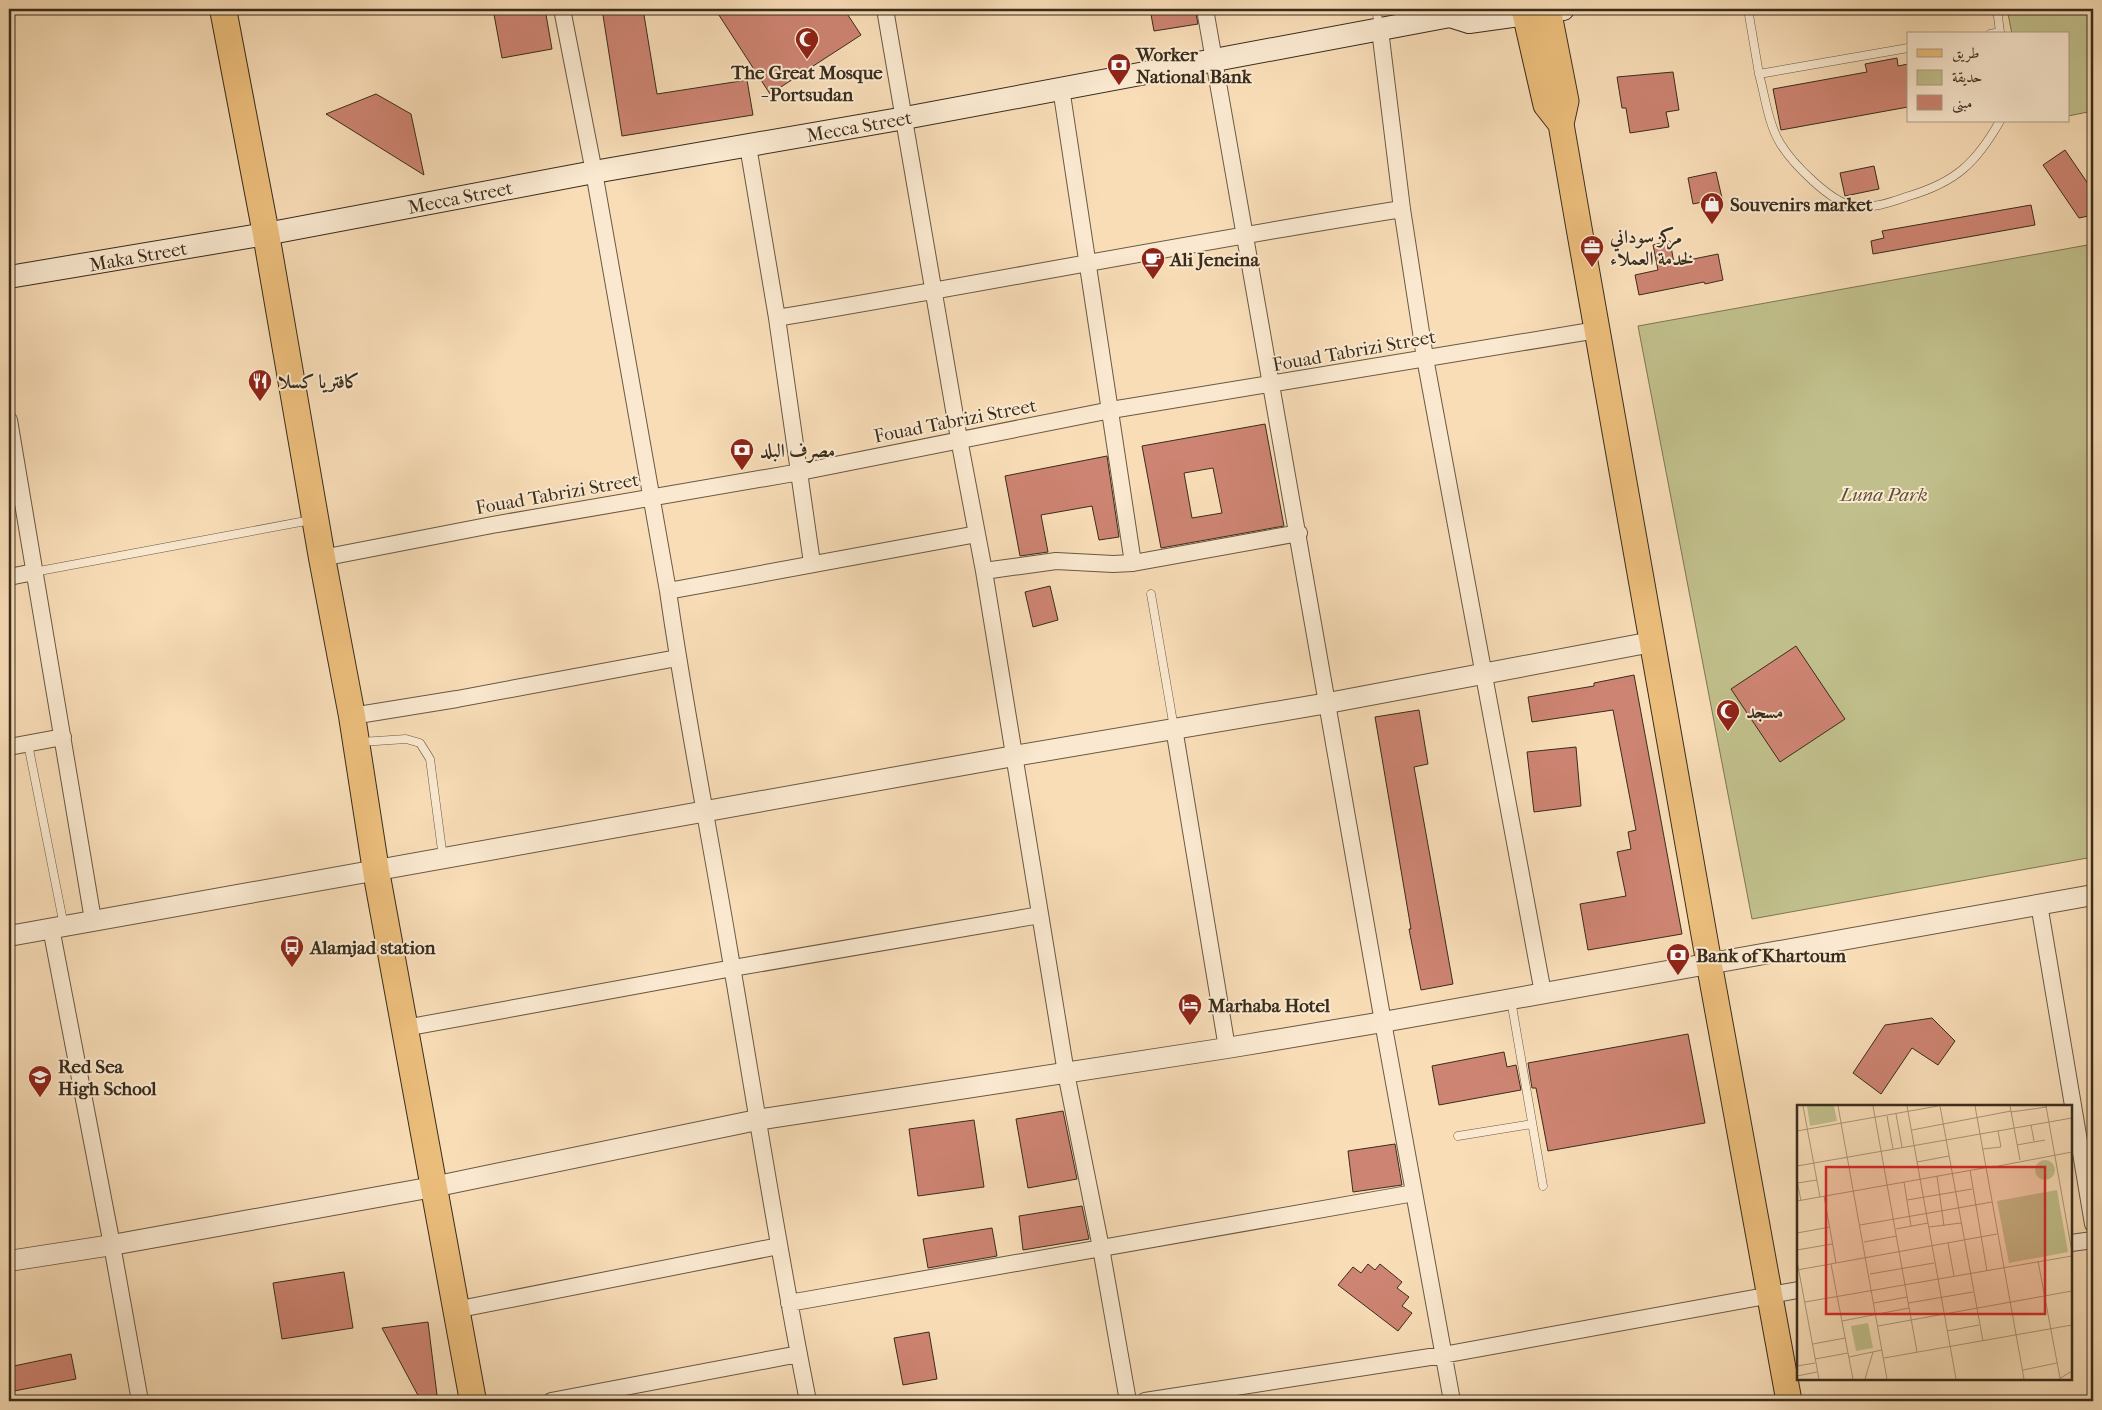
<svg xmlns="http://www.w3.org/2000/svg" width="2102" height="1410" font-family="'IM FELL French Canon',Amiri,serif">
	<rect width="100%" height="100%" fill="#f8ddb7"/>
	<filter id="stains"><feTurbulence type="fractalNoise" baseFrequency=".004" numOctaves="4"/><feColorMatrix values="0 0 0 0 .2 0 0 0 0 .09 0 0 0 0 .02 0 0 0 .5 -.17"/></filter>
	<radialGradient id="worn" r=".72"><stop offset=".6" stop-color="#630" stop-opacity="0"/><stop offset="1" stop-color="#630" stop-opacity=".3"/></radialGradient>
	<path fill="#c1c08c" stroke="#7d7654" d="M2007,9H2093V111L2068,116V34H2012Z
		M2093,244V857L1752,919L1638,326Z"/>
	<path fill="#cd8472" stroke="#392c1c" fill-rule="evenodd" d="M493,9H545L552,49L502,58Z
		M602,9H643L657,94L747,80L753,115L622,136Z
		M715,9H844L861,35L770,94Z
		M1150,9H1195L1198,24L1154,31Z
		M1897,58L1898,66L1908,64V107L1781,130L1773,89L1867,72L1865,64Z
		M1673,72L1679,110L1666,112L1669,127L1630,133L1626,108H1622L1617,77Z
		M376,94L411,114L424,175L326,114Z
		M2065,150L2093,191V215L2079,218L2043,165Z
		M1874,166L1879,189L1845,196L1840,173Z
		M1716,172L1722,198L1693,204L1688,178Z
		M2031,205L2035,225L1873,254L1871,241L1884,238L1882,231Z
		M1670,241L1674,263L1718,254L1723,280L1705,284L1704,282L1639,295L1635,275L1658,270L1653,245Z
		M1265,424L1284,526L1161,548L1142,446ZM1213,468L1222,513L1192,518L1184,473Z
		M1107,456L1119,537L1099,540L1092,506L1041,515L1048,552L1020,556L1005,476Z
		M1050,586L1058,620L1033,627L1025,592Z
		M1796,646L1845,719L1780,762L1731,689Z
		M1634,675L1682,934L1588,950L1580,904L1626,896L1617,852L1631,849L1628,832L1636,830L1613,710L1532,722L1528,697L1594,686V683Z
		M1419,710L1428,764L1414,767L1453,984L1421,990L1409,929H1411L1375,717Z
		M1576,747L1581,806L1534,812L1527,752Z
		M1932,1018L1955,1041L1938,1065L1912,1048L1881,1094L1853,1073L1885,1025Z
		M1688,1034L1705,1123L1548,1151L1536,1088H1532L1528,1063Z
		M1504,1052L1507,1067L1516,1065L1521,1090L1439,1105L1432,1066Z
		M1063,1111L1077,1179L1028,1188L1016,1119Z
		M974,1120L984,1187L918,1196L909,1129Z
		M1395,1144L1402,1185L1353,1192L1348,1151Z
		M1082,1206L1089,1239L1023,1250L1019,1216Z
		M992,1228L997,1256L928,1268L923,1239Z
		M1368,1264L1375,1270L1380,1264L1402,1282L1397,1288L1409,1297L1402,1306L1412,1313L1398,1331L1338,1285L1353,1267L1361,1273Z
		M344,1272L353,1328L282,1339L273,1283Z
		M428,1322L437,1395L429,1401H421L382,1328Z
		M929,1332L937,1379L903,1385L894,1338Z
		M71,1354L76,1379L9,1392V1367Z"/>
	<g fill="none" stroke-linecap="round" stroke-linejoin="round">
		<g stroke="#695843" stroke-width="9">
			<path id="service" d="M1376,9L1379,26
				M1748,9L1759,74L1908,48
				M1990,34L2000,32L1997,9
				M1759,74C1765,96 1768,123 1780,143C1792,163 1831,203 1854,206C1874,209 1891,202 1909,196C1956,182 1976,163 2000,121
				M34,572L311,520
				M1151,594L1174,728
				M361,742L406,739L420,743L430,759L443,858
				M28,744L64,926
				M1511,1000L1543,1186
				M1458,1136L1532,1124"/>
		</g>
		<g stroke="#695843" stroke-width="18">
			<path id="minor" d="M562,9L594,172L668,591C685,711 709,830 729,949C755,1100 778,1251 808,1401
				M885,9L959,439L984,571L1066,1073L1101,1248L1128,1401
				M1205,9L1383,1022L1452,1401
				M1380,30L1402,209L1425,358L1543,993
				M1061,88L1133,563
				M748,146L777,318L812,563
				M777,318C986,283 1193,242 1402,209
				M9,420L93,920
				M322,558L492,525L800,472L1111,410L1597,330
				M984,571L1056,561L1113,564L1133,563L1299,533
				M9,577L34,572
				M668,591L977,534
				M352,716L457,699L677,658
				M1174,728L1227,1048
				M9,747L63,737
				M2039,904L2093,1224
				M51,928L112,1245L140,1401
				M405,1028L733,968L1040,915
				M2071,1243L2093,1240
				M789,1303L1414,1193
				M455,1310L779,1246
				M551,1401L799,1354
				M1145,1401L1443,1355L1798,1290"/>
		</g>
		<g stroke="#695843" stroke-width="22">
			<path id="tertiary" d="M9,936L1014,756L1328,703L1652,642
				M9,1261L112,1245L433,1187L757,1120L1227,1048L1383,1022L2093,895"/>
		</g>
		<g stroke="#392c1c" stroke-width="24">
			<path id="secondary" d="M1450,16L1469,22L1563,9
				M9,277L266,234L594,172L905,118L1450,16L1461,9"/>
		</g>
		<g stroke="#392c1c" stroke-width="27">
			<path id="primary" d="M1524,9L1546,105L1561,124
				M1548,9L1566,101L1561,124L1579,228L1709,963L1789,1401"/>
		</g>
		<g stroke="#392c1c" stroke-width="28">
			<path id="trunk" d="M223,9L266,234L322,558L352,716L376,871L473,1401"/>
		</g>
		<use href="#service" stroke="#fae9d0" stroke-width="8"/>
		<use href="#minor" stroke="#fae9d0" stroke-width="16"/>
		<use href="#tertiary" stroke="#fae9d0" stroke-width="20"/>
		<use href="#secondary" stroke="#fae9d0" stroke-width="22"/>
		<use href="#primary" stroke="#ecbe7c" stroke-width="25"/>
		<use href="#trunk" stroke="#ecbe7c" stroke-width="26"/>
	</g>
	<defs>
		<g id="mosque-pin" transform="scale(1.25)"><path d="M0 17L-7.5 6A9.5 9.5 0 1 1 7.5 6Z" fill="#8f2418" stroke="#fae9d0"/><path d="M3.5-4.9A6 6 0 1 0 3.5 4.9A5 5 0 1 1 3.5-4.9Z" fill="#fff"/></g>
		<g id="bank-pin" transform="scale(1.25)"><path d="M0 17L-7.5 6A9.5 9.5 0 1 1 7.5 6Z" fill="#8f2418" stroke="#fae9d0"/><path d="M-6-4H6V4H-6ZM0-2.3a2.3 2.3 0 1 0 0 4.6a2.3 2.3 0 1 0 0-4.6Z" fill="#fff"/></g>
		<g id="shop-pin" transform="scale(1.25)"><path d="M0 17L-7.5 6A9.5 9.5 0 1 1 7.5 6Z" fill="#8f2418" stroke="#fae9d0"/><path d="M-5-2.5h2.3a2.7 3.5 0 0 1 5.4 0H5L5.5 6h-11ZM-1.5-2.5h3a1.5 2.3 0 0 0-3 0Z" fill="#fff"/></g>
		<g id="office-pin" transform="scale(1.25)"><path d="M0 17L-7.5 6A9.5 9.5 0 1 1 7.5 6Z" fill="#8f2418" stroke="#fae9d0"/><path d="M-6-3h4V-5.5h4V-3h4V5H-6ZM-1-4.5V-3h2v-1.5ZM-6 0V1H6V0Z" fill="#fff"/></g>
		<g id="cafe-pin" transform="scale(1.25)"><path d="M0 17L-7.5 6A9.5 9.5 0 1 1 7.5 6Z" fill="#8f2418" stroke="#fae9d0"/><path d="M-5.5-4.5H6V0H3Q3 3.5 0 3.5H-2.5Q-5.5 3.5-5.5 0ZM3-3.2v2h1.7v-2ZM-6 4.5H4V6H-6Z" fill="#fff"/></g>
		<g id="restaurant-pin" transform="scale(1.25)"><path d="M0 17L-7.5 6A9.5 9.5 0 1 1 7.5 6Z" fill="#8f2418" stroke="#fae9d0"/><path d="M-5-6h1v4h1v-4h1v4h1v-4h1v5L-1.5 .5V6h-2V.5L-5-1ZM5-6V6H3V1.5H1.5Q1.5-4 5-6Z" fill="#fff"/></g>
		<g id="bus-pin" transform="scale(1.25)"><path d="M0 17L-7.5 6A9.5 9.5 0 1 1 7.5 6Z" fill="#8f2418" stroke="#fae9d0"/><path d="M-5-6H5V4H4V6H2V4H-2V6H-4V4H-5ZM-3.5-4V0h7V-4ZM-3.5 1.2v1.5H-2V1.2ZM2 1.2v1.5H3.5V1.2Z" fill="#fff"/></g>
		<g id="hotel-pin" transform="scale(1.25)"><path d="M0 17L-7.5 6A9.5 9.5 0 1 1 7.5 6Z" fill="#8f2418" stroke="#fae9d0"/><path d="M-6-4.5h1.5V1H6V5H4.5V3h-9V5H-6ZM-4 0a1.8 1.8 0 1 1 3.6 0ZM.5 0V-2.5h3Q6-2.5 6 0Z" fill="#fff"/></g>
		<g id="school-pin" transform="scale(1.25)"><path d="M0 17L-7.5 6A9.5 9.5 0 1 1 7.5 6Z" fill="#8f2418" stroke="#fae9d0"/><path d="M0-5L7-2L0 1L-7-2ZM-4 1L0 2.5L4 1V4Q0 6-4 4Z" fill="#fff"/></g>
	</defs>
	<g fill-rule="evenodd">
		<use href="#mosque-pin" x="807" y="39"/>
		<use href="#bank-pin" x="1119" y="65"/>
		<use href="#shop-pin" x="1712" y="204"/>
		<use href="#office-pin" x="1592" y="247"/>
		<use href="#cafe-pin" x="1153" y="259"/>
		<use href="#restaurant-pin" x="260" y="381"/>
		<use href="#bank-pin" x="742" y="450"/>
		<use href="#mosque-pin" x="1728" y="711"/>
		<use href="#bus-pin" x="292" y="947"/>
		<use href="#bank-pin" x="1678" y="955"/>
		<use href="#hotel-pin" x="1190" y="1005"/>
		<use href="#school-pin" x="40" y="1077"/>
	</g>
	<g text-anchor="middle" stroke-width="4" stroke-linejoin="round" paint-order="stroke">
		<g font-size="19" font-weight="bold" fill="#392c1c" stroke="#fae9d0" text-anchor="start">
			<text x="1136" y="61">Worker<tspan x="1136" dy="22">National Bank</tspan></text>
			<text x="807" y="79" text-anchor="middle">The Great Mosque<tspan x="807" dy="22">- Portsudan</tspan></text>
			<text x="1730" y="211">Souvenirs market</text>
			<text x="1610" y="243">مركز سوداني<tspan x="1610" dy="22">لخدمة العملاء</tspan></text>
			<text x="1170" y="266">Ali Jeneina</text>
			<text x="278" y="388">كافتريا كسلا</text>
			<text x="760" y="457">مصرف البلد</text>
			<text x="1746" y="718">مسجد</text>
			<text x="310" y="954">Alamjad station</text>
			<text x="1696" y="962">Bank of Khartoum</text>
			<text x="1208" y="1012">Marhaba Hotel</text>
			<text x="58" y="1073">Red Sea<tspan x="58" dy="22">High School</tspan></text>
		</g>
		<g font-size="19" fill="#392c1c" stroke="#fae9d0">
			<text transform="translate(859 126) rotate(-10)" y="7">Mecca Street</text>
			<text transform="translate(460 197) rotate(-11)" y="7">Mecca Street</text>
			<text transform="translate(138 256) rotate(-10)" y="7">Maka Street</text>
			<text transform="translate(1354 350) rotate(-10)" y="7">Fouad Tabrizi Street</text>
			<text transform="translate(955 420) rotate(-11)" y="7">Fouad Tabrizi Street</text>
			<text transform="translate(557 493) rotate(-10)" y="7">Fouad Tabrizi Street</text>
		</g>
		<g font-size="19" font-style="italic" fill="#5b5138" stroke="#fae9d0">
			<text x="1884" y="501">Luna Park</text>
		</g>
	</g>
	<g transform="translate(1797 1105)">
		<rect width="275" height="275" fill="#f8ddb7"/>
		<path d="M10,1H37L40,16L13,21ZM238 65a10 10 0 1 1 20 0a10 10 0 1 1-20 0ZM260,85L271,147L212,158L200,96ZM71,218L76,243L59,246L54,221Z" fill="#c1c08c"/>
		<path fill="none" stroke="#ac9679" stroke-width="1" d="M6,1L23,92M41,1L90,274M76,1L120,247M110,1L159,274M143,1L186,236M178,1L227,274M213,1L223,55M249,1L275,147M214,7L250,2M99,9L105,42M90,11L96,44M234,20L237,36M115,25L214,6M0,26L141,1M220,40L248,35M186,44L204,42L201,26M120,57L152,51M0,61L275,13M196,62L275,47M173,65L190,166M140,71L147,121M0,75L4,96M107,77L114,121M0,78L20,75M27,91L39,158M110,95L175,84M0,96L198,61M63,120L195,97M132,122L164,118M99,124L131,118M0,128L33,122M67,137L100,131M151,138L157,171M0,145L35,139M0,156L22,274M241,156L263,273M34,159L56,274M0,165L200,129M73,169L137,158M8,197L275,151M77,198L110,192M111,198L176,187M45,216L112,203M81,221L275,186M150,226L182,220M16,239L48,233M52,252L85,245M87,253L275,220M18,254L51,248M0,261L18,258M226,265L260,258M0,271L20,267M68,274L76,247M262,274L275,266"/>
		<path fill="#d62828" fill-opacity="0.15" stroke="#d62828" stroke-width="2.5" d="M29,62H248V209H29Z"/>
		<rect width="275" height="275" fill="none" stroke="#392c1c" stroke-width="2.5"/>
	</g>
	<rect width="2102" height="1410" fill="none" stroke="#f8ddb7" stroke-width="30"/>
	<rect x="10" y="10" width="2082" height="1390" fill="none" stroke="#392c1c" stroke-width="2.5"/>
	<rect x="15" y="15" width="2072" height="1380" fill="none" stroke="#392c1c"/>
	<rect x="1907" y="32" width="162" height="90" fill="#fae9d0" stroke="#ad9d88"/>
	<rect x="1917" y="49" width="25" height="8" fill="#ecbe7c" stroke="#ad9d88"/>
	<text x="1952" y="58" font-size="15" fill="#392c1c">طريق</text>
	<rect x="1917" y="70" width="25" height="15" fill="#c1c08c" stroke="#ad9d88"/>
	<text x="1952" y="82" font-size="15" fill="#392c1c">حديقة</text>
	<rect x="1917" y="95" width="25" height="15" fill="#cd8472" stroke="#ad9d88"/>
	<text x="1952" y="108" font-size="15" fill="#392c1c">مبنى</text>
	<rect width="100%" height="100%" filter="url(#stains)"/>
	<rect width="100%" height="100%" fill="url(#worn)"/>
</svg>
